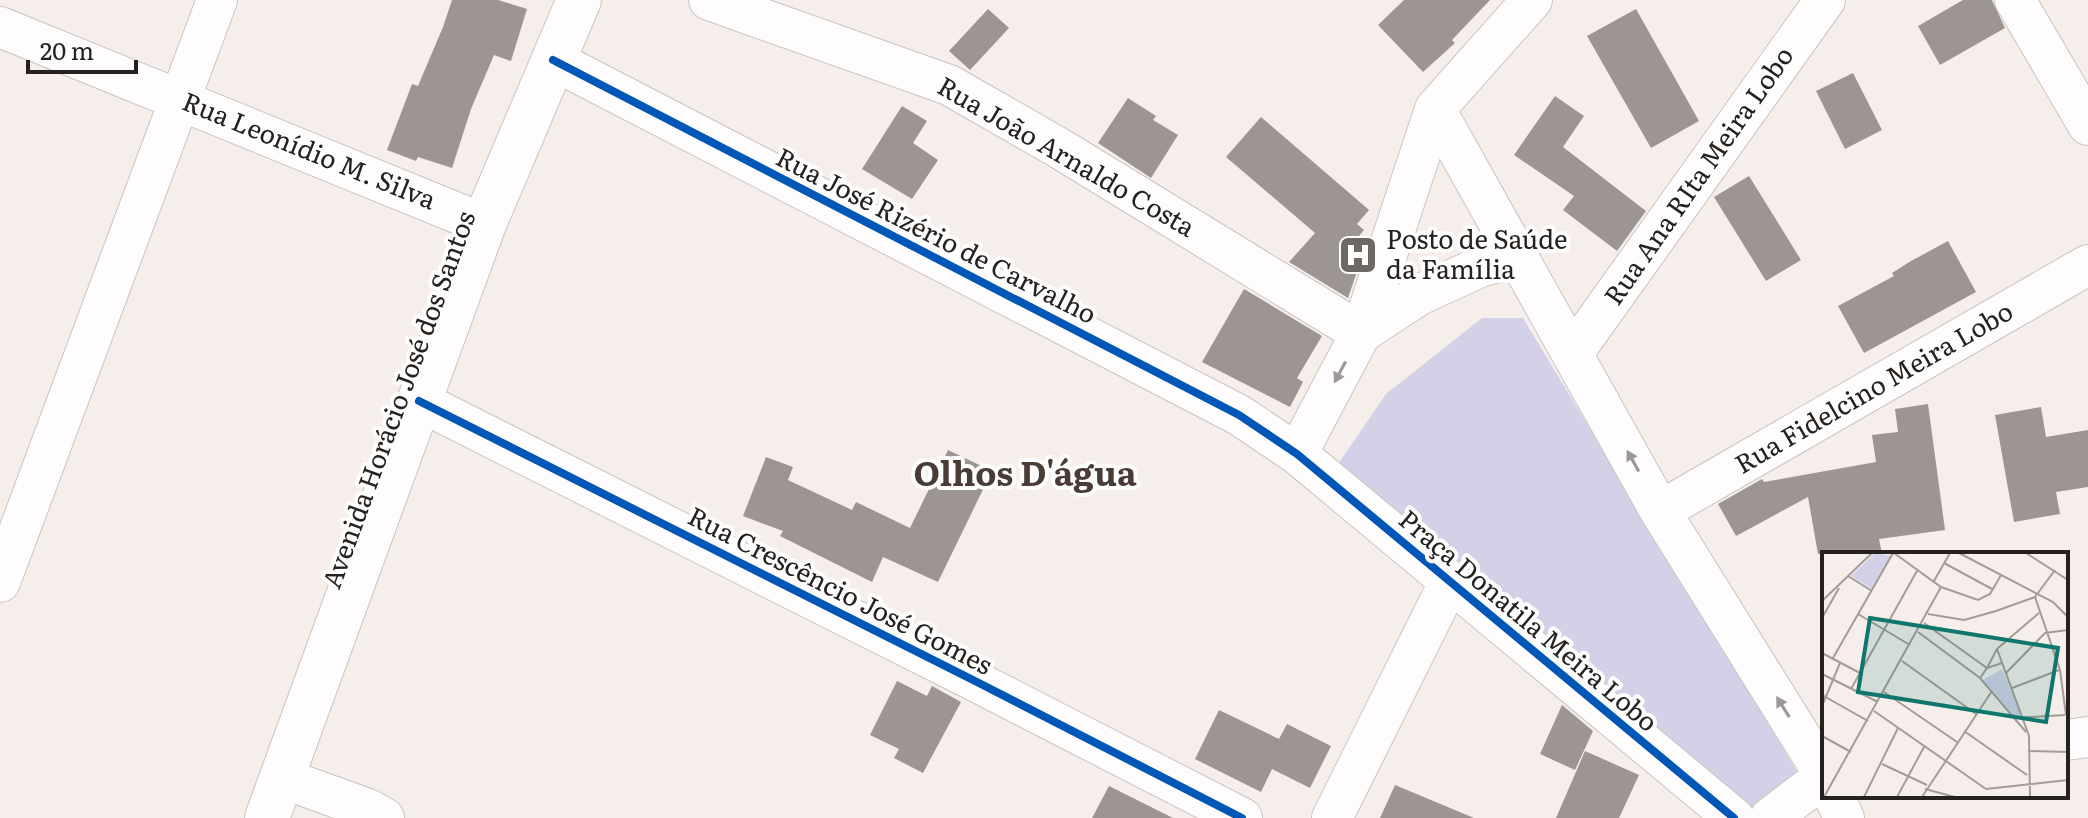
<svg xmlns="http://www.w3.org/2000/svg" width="2088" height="818" font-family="Literata,serif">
	<rect width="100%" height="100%" fill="#f6eeea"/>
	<path fill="#d4d0e7" d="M1482,318H1523L1796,770L1803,791L1753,818L1334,470L1386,394Z"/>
	<path fill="#9c9592" d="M452,0H498L527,9L511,61L494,55L471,109L452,168L418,157L416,161L387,150L412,84L418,86L443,27Z
		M1404,0H1490L1452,40L1455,43L1423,72L1378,25Z
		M1963,0H1992L2005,28L1940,65L1918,26Z
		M988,9L1009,28L970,70L949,51Z
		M1636,9L1699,121L1651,148L1587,36Z
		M1853,73L1882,130L1845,149L1816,91Z
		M1555,96L1584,116L1563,147L1646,211L1617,251L1563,210L1574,196L1514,155Z
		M1128,98L1156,116L1153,120L1178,135L1151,178L1098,143Z
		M902,106L927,121L913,143L938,160L912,199L862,169Z
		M1261,117L1369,210L1357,224L1364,230L1348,249L1361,260L1348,298L1289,262L1315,233L1226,157Z
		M1749,176L1801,260L1766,281L1714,197Z
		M1948,241L1976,292L1864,353L1838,306L1894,276L1892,273L1911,261Z
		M1244,289L1322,336L1297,378L1303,382L1290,407L1202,362Z
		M1928,404L1945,530L1879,539L1882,554H1818L1808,497L1736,536L1718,504L1762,479L1764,482L1876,462L1872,435L1898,432L1895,409Z
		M2041,407L2046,437L2088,430V487L2056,492L2060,514L2014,522L1995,415Z
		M948,450L992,471L938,582L883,557L872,582L780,536L783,531L743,516L766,457L793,467L788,480L852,510L856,502L910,528Z
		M897,681L927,696L932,686L961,702L923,773L894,758L899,749L870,735Z
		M1562,705L1593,731L1575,770L1540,754Z
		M1219,710L1279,739L1287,724L1331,746L1310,788L1272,769L1261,792L1195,759Z
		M1585,751L1639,775L1619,818H1556Z
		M1395,785L1474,818H1380Z
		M1109,786L1173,818H1092Z"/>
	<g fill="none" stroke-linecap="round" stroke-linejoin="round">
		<g stroke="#cbc4c1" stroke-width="42">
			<path id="minor" d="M709,0L949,85L1059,148L1361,333L1435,109L1532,0
				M2015,0L2088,125
				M0,27L484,224
				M553,60L1239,415L1297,454L1734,818
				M1435,109L1660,511L1824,774
				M1573,353L1825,0
				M419,401L975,681L1242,818
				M1297,454L1361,333L1419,295L1480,267L1516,257
				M1660,511L2088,265
				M0,582L217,0
				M2066,740L2088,737
				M282,778L368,809L384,818
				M1834,796L1844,818
				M1332,818L1450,581
				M1770,818L1824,777"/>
		</g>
		<g stroke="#cbc4c1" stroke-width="46">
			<path id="tertiary" d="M267,818L484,224L579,0"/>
		</g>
		<use href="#minor" stroke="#fefcfc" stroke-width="40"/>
		<use href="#tertiary" stroke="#fefcfc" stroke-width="44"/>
		<g stroke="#fdfdfd" stroke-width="13">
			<path id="cycleway" d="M553,60L1239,415L1297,454L1734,818
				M419,401L975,681L1242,818"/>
		</g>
		<use href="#cycleway" stroke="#0057b8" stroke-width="8"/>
	</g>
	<defs><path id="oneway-solid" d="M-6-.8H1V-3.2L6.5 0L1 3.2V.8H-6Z" transform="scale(2)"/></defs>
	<g fill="#9d9998">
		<use href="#oneway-solid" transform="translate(1340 372) rotate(118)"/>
		<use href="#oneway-solid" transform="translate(1633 461) rotate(-119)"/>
		<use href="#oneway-solid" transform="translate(1783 707) rotate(-122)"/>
	</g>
	<defs>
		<g id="hospital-square" transform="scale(2)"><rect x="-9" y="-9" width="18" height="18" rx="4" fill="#6f6965" stroke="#fdfdfd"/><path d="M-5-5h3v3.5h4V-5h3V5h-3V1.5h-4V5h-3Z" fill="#fff"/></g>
	</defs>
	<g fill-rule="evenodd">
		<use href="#hospital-square" x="1358" y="255"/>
	</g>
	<g text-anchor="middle" stroke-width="8" stroke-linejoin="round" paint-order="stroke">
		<g font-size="26" fill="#27211e" stroke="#fdfdfd">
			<text transform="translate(309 151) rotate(22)" y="9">Rua Leonídio M. Silva</text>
			<text transform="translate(1066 157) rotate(30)" y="9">Rua João Arnaldo Costa</text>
			<text transform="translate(1699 176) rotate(-55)" y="9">Rua Ana RIta Meira Lobo</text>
			<text transform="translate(936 236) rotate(27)" y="9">Rua José Rizério de Carvalho</text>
			<text transform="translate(1874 388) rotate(-30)" y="9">Rua Fidelcino Meira Lobo</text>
			<text transform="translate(399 400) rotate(-70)" y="9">Avenida Horácio José dos Santos</text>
			<text transform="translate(840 591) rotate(27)" y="9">Rua Crescêncio José Gomes</text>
			<text transform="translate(1528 621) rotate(40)" y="9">Praça Donatila Meira Lobo</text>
		</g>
		<g font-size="26" fill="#27211e" stroke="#fdfdfd" text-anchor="start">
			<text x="1386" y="249">Posto de Saúde<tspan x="1386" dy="30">da Família</tspan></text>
		</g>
		<g font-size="34" font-weight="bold" fill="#493c36" stroke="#fdfdfd">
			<text x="1025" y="486">Olhos D'água</text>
		</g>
	</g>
	<g transform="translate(1822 552)">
		<rect width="246" height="246" fill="#f6eeea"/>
		<path d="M53,1L69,4L50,37L29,24ZM180,117L199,163L193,165L161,128Z" fill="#d4d0e7"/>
		<path fill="none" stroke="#a39c98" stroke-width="2" d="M72,1L119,35L156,48L168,42L179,23M137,1L231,50L246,65M204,1L246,28M122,11L170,37M26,24L50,39M112,29L128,1M213,45L238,118L244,163M0,49L50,1M36,62L88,93M106,62L142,68L174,59L213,45L233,18M0,66L17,36M102,71L165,116L175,97L217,61M96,80L158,126L204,180M175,97L207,184L208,245M0,101L38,121M11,106L71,1M80,109L154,162M184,121L223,81L246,78M0,122L56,150M158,126L165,116L180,111M190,136L237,118M29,137L96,17M62,140L135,190M0,143L46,169M0,154L18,111M52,159L164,237M193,166L243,163M142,179L205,223M0,184L29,200M206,199L246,200M60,212L105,233M103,237L133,245M164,237L246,228M2,245L119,35M42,245L76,176M75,245L102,195M100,245L170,139"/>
		<path fill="#0f766e" fill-opacity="0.15" stroke="#0f766e" stroke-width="4" d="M48,66L236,96L224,170L36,140Z"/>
		<rect width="246" height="246" fill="none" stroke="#27211e" stroke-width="4"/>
	</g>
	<path d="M28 60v12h108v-12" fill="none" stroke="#27211e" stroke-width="4"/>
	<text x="40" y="60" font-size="24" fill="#27211e" stroke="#fdfdfd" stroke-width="6" paint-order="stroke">20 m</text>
</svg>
